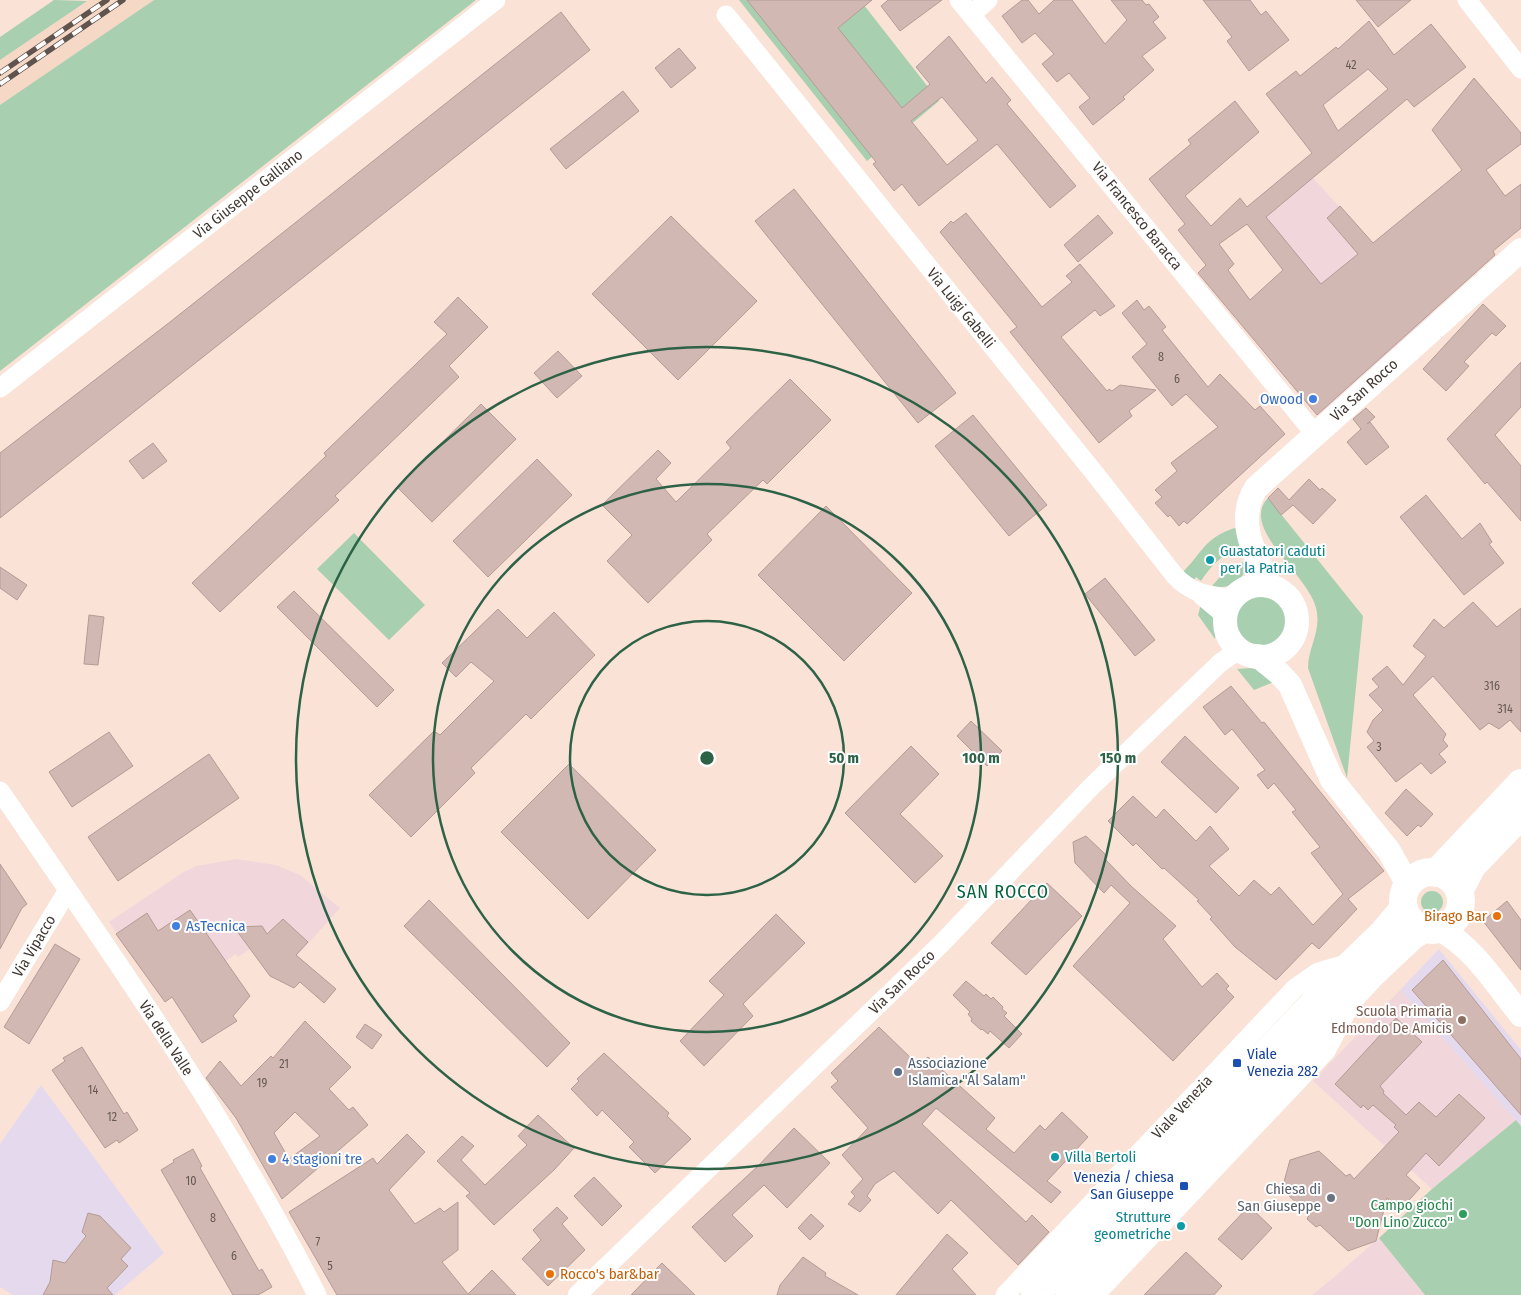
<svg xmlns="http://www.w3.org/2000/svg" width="1521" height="1295" font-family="'Fira Sans Condensed',sans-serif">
	<rect width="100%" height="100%" fill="#fae3d6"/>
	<path fill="#f1d7db" d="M1299,163L1373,243L1431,315L1317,415L1255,339L1243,328L1295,287L1239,213Z
		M236,859L276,865L300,875L340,908L289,965L271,978L250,949L238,957L236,954L165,1002L109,922L182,873L196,866Z
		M1400,990L1516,1120L1432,1189L1313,1081Z
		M1379,1238L1425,1295H1312L1333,1278Z"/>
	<path fill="#f6d8c6" d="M88,0H154L0,105V60Z"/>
	<path fill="#e5d9ed" d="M1439,949L1521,1050V1126L1400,990Z
		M41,1085L164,1253L115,1295H13L0,1287V1144Z"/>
	<path fill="#a8cfaf" d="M54,0L87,1L0,60V37Z
		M154,0H476L0,371V105Z
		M739,0H860L939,101L867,161Z
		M1268,498L1363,616L1347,778L1308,668C1308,647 1322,631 1316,608C1308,574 1239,528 1268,498Z
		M1238,527L1242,547C1225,552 1211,565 1201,581L1196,577L1182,596L1184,590L1172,580C1200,563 1198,538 1238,527Z
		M354,533L425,605L389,640L317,569Z
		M1246,561C1246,582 1230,589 1211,587L1228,568Z
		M1230 621a31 31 0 1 1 62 0a31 31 0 1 1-62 0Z
		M1202,601L1217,624L1215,639L1198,615Z
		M1251,668L1257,669L1274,682L1254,690L1237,669Z
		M1421 902a11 11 0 1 1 22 0a11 11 0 1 1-22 0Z
		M1516,1120L1521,1126V1295H1425L1379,1238L1432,1189Z"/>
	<path fill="#d2b8b2" stroke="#b49b96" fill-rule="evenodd" d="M747,0H872L838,28L902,108L930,84L916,67L949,36L986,83L992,77L1011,100L1007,104L1076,186L1050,208L997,144L919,206L902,184L894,191L873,164L876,162ZM942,97L978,140L947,165L911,121Z
		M888,0H942L900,31L881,6Z
		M1022,0H1028L1039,14L1054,0H1072L1105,44L1127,20L1111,0H1142L1146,5L1149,4L1159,17L1153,22L1166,38L1142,56L1154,70L1123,97L1125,99L1093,125L1079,107L1090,98L1069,73L1057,82L1042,64L1054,54L1035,33L1022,43L1002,16Z
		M1203,0H1250L1261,15L1266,11L1289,40L1249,71L1227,41L1232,37Z
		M1356,0H1411L1378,27Z
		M561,12L590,50L0,518V453L170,322Z
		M1369,21L1394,55L1431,24L1466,67L1414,107L1407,99L1266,217L1321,284L1358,254L1327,218L1340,206L1373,243L1462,170L1432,130L1474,78L1521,133V144L1486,170L1505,196L1521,184V228L1493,251L1495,255L1317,415L1198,273L1206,265L1178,230L1185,224L1149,179L1191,144L1188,140L1235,101L1259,132L1185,196L1211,226L1240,198L1247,207L1312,153L1266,94L1296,71L1300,76L1336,47L1338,49ZM1368,69L1388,89L1338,131L1323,105ZM1247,224L1283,270L1250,300L1228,270L1234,264L1219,244Z
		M679,48L696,68L671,88L655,68Z
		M623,91L639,111L566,169L550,149Z
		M794,189L956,393L918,423L755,221Z
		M966,213L1042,307L1072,282L1066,276L1080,264L1115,306L1100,316L1095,310L1061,337L1107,391L1109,389L1112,391L1120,385L1156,390L1129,411L1132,416L1099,443L1010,332L1017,327L940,232L951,221L953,223Z
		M1098,215L1113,233L1078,262L1064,245Z
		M671,216L757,301L678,380L592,294Z
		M458,297L488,327L449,366L459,377L335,496L339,500L220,612L192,583L326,456L324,453L447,334L434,322Z
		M1137,300L1144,310L1149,306L1166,327L1162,330L1208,387L1220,374L1255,410L1260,406L1285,434L1187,524L1184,521L1179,526L1170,515L1168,517L1155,503L1162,497L1155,490L1177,471L1171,463L1218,427L1186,394L1172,406L1132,357L1147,344L1122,313Z
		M1483,304L1506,326L1496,336L1492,333L1464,362L1469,366L1446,391L1423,369Z
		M558,351L582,376L557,398L534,373Z
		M1521,362V407L1495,435L1521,466V521L1487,482L1485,484L1447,439Z
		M790,379L831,420L767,484L763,480L707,534L712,540L648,603L607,561L632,535L602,505L658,450L671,463L656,479L676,502L731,448L726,442Z
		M481,404L516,439L432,522L397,487Z
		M1366,408L1375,417L1367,424L1370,422L1389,447L1366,465L1347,442L1361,429L1353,419Z
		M973,415L1047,505L1009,536L935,446Z
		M153,443L167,461L143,479L129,461Z
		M537,459L572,495L488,577L453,541Z
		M1309,479L1320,490L1322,488L1336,500L1313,524L1293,505L1281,515L1268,498L1278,488L1289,500Z
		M1426,495L1462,539L1480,523L1492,542L1489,544L1504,563L1464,595L1400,517Z
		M826,506L912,593L844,661L758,575Z
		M0,567L27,585L17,600L0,588Z
		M1105,578L1155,640L1135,656L1085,594Z
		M294,591L394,690L377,707L277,607Z
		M1473,602L1497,627L1521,608V732L1510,720L1499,729L1489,723L1480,730L1433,676L1413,695L1446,734L1443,740L1448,746L1439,754L1446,762L1431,774L1421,763L1396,782L1367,747L1374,741L1367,732L1373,720L1383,710L1369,695L1379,687L1372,679L1387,666L1403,685L1426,656L1413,646L1434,619L1444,628Z
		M498,609L527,638L554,612L595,655L531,719L526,714L471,768L475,773L411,837L369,795L434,731L440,735L494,681L471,662L456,677L442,663Z
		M89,615L104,617L98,665L84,664Z
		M1231,686L1262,723L1264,722L1384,871L1348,899L1357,909L1319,949L1312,943L1276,980L1235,947L1210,919L1212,917L1197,901L1199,900L1164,868L1162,869L1136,843L1133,846L1108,821L1133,796L1156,818L1164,809L1196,841L1210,826L1229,849L1209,866L1239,896L1254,880L1271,895L1279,887L1313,925L1343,894L1311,853L1320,847L1292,812L1296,810L1274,783L1268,789L1257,775L1265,770L1232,729L1225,735L1203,707Z
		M971,721L1002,751L987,766L957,736Z
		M109,732L133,766L72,807L49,772Z
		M1185,736L1239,788L1216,813L1161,762Z
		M911,746L939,774L900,814L943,856L915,883L845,813Z
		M209,754L239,798L118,881L88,837Z
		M569,764L656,850L588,919L501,832Z
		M1406,789L1433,814L1421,827L1418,825L1407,836L1385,813Z
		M1086,836L1105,854V859L1131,886L1176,926L1163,939L1202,987L1217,973L1229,986L1226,989L1234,997L1173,1061L1073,966L1130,903L1111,885L1104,893L1075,863L1073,842Z
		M0,864L27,904L22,908L0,949Z
		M1047,883L1082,916L1026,975L991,943Z
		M429,900L570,1043L547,1067L404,926Z
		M1507,901L1521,920V970L1483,921Z
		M190,910L250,996L233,1016L237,1021L202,1043L172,997L165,1002L116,934L147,913L158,931Z
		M776,914L805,943L743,1004L753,1016L704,1066L680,1041L724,995L709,981Z
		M283,919L308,942L296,955L336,989L324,1003L300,982L294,988L270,976L234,927L262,926L267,934Z
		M55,944L80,959L29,1044L4,1027Z
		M1443,960L1521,1059V1115L1412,990Z
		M966,981L984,996L986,994L991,999L993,997L1003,1007L1002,1009L1007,1013L1004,1016L1022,1034L1009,1048L990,1031L988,1034L982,1029L981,1030L971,1021L972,1019L968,1014L970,1012L953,995Z
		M1396,1018L1422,1042L1380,1086L1384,1091L1383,1093L1406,1115L1419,1102L1436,1117L1459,1094L1485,1118L1439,1166L1426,1153L1406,1175L1420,1188L1400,1210L1387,1198L1376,1241L1348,1251L1320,1225L1316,1227L1307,1219L1309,1215L1282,1189L1290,1160L1319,1151L1346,1176L1350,1174L1354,1179L1399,1132L1394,1127L1396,1125L1373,1105L1368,1110L1363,1105L1361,1108L1335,1084Z
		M305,1021L351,1067L329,1089L349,1110L353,1107L368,1125L282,1199L236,1118L206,1078L220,1061L241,1086L271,1056L273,1058ZM295,1112L320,1136L289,1159L274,1133Z
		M365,1024L382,1035L372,1049L356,1037Z
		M879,1027L918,1065L928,1057L995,1118L986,1129L1014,1153L1040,1125L1045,1130L1062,1112L1088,1137L1047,1181L1061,1192L1051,1203L936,1108L922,1124L1026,1222L1032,1215L1049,1232L1018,1265L951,1200L938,1214L894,1171L875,1184L867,1196L871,1200L860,1212L848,1204L855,1196L851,1192L863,1179L842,1155L868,1128L831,1087L838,1081L831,1073Z
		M82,1047L124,1114L127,1112L138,1130L119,1143L117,1140L105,1148L52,1070L65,1061L63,1058Z
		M604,1053L669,1113L667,1116L691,1139L655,1173L629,1147L634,1142L602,1110L597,1116L571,1089L579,1081L577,1079Z
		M538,1115L574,1148L554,1170L494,1225L466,1196L470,1193L437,1161L462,1136L474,1146L461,1160L485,1185L527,1145L518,1136Z
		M794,1128L830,1163L787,1208L764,1185L732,1215L753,1236L725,1262L692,1227L758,1166Z
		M407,1134L425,1152L389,1190L415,1224L440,1208L444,1212L458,1202V1250L442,1262L468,1294L492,1270L516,1295H337L289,1212L373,1158L377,1164Z
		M193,1149L202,1166L200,1168L259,1271L262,1269L272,1287L258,1295H233L161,1170L174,1162L173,1160Z
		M594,1177L622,1206L602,1226L574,1196Z
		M1249,1206L1272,1228L1242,1260L1218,1239Z
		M557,1207L568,1218L562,1224L585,1250L548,1286L522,1259L541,1240L533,1230Z
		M88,1213L100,1216L131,1248L121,1259L128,1266L107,1288L113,1295H43L50,1282L53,1260L65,1263L86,1236L82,1232Z
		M811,1214L824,1226L810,1240L798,1228Z
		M947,1234L968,1253L952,1269L976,1295H896Z
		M1186,1252L1222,1286L1214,1295H1144Z
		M803,1257L826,1273L825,1276L858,1295H777L780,1285Z
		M662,1263L695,1295H631Z"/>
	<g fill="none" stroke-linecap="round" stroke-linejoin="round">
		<path stroke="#fff" stroke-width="19" d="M959,0L1315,434
			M1467,0L1521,69
			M726,15L1096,475L1175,576C1192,594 1209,596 1233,598
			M971,15L988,0
			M0,388L496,0
			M1201,595L1226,616
			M0,791C112,954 228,1118 317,1295
			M0,1002L68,890
			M577,1295L941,944L1091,787L1220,663L1240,649
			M1005,1295L1295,988L1318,972L1352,962
			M1095,1295L1326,1051L1347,1011"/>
		<path stroke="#fff" stroke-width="24" d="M1225 621a36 36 0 1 1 72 0a36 36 0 1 1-72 0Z
			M1270,586C1255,555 1235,521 1256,488L1521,250
			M1258,656L1279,673L1290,685L1332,780L1389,851L1408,885
			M1439,929C1474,947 1497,986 1521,1015"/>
		<path stroke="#fff" stroke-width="28" d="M1403 901a29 29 0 1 1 58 0a29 29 0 1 1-58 0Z
			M1436,873L1521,783
			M1459,891L1472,866L1521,815
			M1035,1295L1353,962L1383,933L1404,908
			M1070,1295L1374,972L1412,936L1424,929"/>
		<g stroke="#60554e" stroke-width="5.5">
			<path id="rail" d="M0,73L107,0
				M0,84L123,0"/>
		</g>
		<use href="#rail" stroke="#fff" stroke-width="4" stroke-dasharray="11" stroke-linecap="butt"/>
	</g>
	<g fill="none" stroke="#2e6247" stroke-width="2.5">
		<circle cx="707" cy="758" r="137"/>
		<circle cx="707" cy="758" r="274"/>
		<circle cx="707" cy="758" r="411"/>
	</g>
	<g fill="#3f7fe0" stroke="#fff" stroke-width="2">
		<circle cx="1313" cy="399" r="5"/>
		<circle cx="176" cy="926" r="5"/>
		<circle cx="272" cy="1159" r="5"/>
	</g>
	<g fill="#0f9aa8" stroke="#fff" stroke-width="2">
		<circle cx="1210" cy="560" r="5"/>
		<circle cx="1055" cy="1157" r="5"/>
		<circle cx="1181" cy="1226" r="5"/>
	</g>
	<g fill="#e8710a" stroke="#fff" stroke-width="2">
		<circle cx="1497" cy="916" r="5"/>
		<circle cx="550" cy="1274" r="5"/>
	</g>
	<circle fill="#8d6e63" stroke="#fff" stroke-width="2" cx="1462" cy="1020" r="5"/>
	<g fill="#1a4fb4" stroke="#fff" stroke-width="2">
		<rect x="1232" y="1058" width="10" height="10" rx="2.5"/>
		<rect x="1179" y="1181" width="10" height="10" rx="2.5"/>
	</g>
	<circle fill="#5c6f8a" stroke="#fff" stroke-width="2" cx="898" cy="1072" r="5"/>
	<circle fill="#6b7280" stroke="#fff" stroke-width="2" cx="1331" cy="1198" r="5"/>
	<circle fill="#2e9e5b" stroke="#fff" stroke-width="2" cx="1463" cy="1214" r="5"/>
	<g text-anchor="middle" stroke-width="4" stroke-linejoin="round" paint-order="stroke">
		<g font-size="12" fill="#665954">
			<text x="1351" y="69">42</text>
			<text x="1161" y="361">8</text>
			<text x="1177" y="383">6</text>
			<text x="1492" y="690">316</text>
			<text x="1505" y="713">314</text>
			<text x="1379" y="751">3</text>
			<text x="284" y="1068">21</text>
			<text x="262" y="1087">19</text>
			<text x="93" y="1094">14</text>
			<text x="112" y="1121">12</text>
			<text x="191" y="1185">10</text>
			<text x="213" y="1222">8</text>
			<text x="318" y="1246">7</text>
			<text x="234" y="1260">6</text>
			<text x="330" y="1270">5</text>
		</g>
		<g font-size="15" fill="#423934" stroke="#fff">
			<text transform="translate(248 194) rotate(-38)" y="5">Via Giuseppe Galliano</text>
			<text transform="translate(1137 216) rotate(51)" y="5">Via Francesco Baracca</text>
			<text transform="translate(961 308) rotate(51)" y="5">Via Luigi Gabelli</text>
			<text transform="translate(1364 390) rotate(-42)" y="5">Via San Rocco</text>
			<text transform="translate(34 946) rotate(-59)" y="5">Via Vipacco</text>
			<text transform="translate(902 982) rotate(-44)" y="5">Via San Rocco</text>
			<text transform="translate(166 1038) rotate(57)" y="5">Via della Valle</text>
			<text transform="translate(1182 1107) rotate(-47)" y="5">Viale Venezia</text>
		</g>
		<g font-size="15" fill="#366cbe" stroke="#fff" text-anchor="start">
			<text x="1303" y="404" text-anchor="end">Owood</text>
			<text x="186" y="931">AsTecnica</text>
			<text x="282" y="1164">4 stagioni tre</text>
		</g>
		<g font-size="15" fill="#0d838f" stroke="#fff" text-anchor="start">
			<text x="1220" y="556">Guastatori caduti<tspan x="1220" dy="17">per la Patria</tspan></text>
			<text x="1065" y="1162">Villa Bertoli</text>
			<text x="1171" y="1222" text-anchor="end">Strutture<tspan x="1171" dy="17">geometriche</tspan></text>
		</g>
		<g font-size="15" fill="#c56008" stroke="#fff" text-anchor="end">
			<text x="1487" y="921">Birago Bar</text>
			<text x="560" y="1279" text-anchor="start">Rocco's bar&amp;bar</text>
		</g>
		<g font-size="15" fill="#785e54" stroke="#fff" text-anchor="end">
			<text x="1452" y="1016">Scuola Primaria<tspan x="1452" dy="17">Edmondo De Amicis</tspan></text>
		</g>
		<g font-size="15" fill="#164399" stroke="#fff" text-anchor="start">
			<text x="1247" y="1059">Viale<tspan x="1247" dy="17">Venezia 282</tspan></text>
			<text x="1174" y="1182" text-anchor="end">Venezia / chiesa<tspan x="1174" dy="17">San Giuseppe</tspan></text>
		</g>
		<g font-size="15" fill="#4e5e75" stroke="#fff" text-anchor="start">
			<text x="908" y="1068">Associazione<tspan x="908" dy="17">Islamica "Al Salam"</tspan></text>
		</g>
		<g font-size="15" fill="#5b616d" stroke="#fff" text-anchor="end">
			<text x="1321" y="1194">Chiesa di<tspan x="1321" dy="17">San Giuseppe</tspan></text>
		</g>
		<g font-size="15" fill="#27864d" stroke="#fff" text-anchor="end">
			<text x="1453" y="1210">Campo giochi<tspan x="1453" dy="17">"Don Lino Zucco"</tspan></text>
		</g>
		<g font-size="18" letter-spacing="1" fill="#04623d" stroke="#fff">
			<text x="1003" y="898">SAN ROCCO</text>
		</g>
	</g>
	<circle cx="707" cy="758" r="8" fill="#2e6247" stroke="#fff" stroke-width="2.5"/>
	<g font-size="15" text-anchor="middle" font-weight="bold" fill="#2e6247" stroke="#fff" stroke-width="4" stroke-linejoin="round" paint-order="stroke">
		<text x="844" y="763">50 m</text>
		<text x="981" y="763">100 m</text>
		<text x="1118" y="763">150 m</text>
	</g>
</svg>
